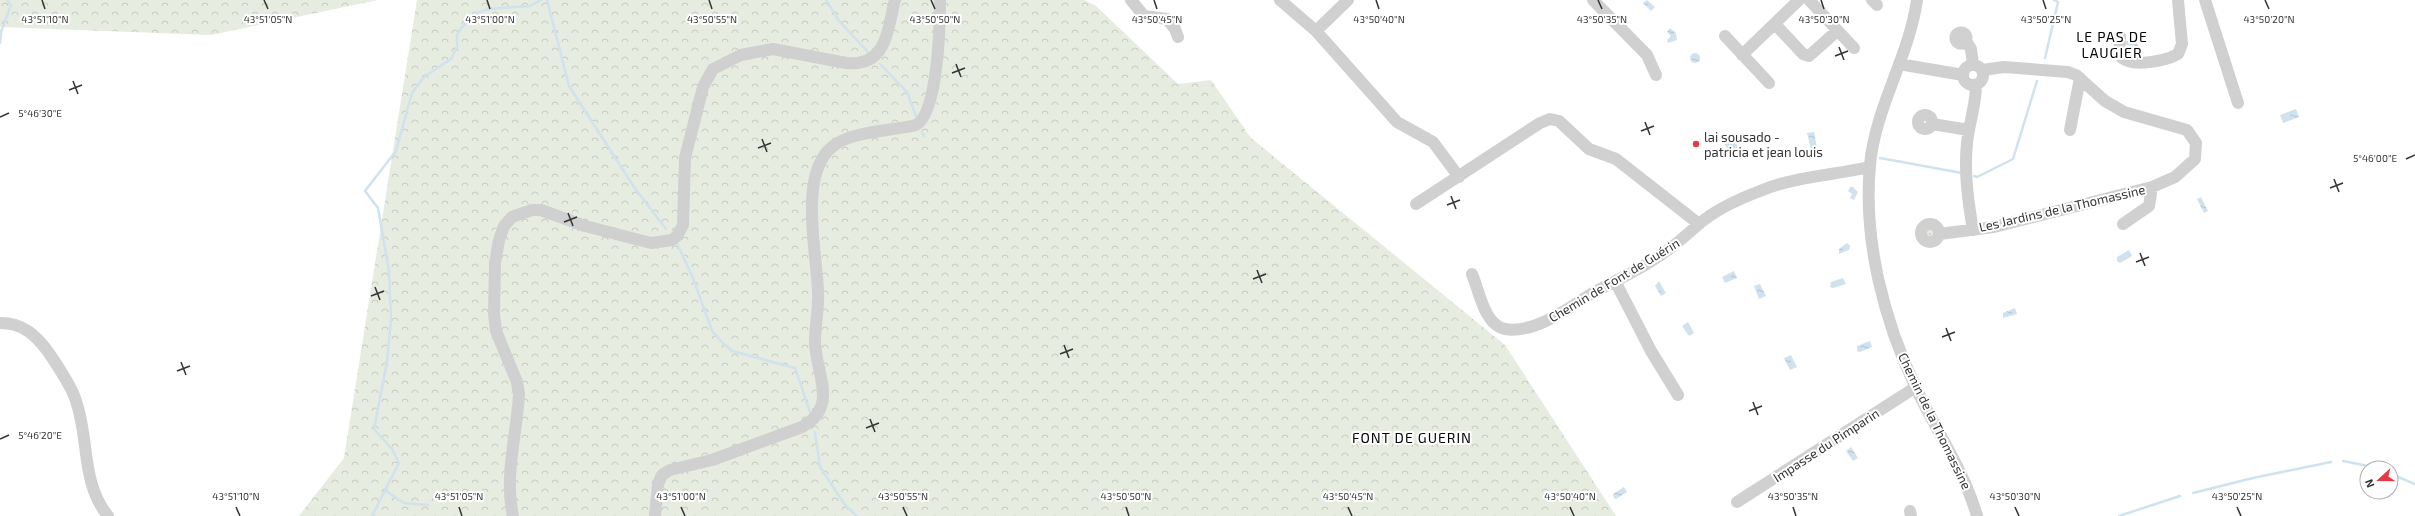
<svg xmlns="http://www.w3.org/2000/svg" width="2415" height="516" font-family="'Exo 2',sans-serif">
	<defs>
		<pattern id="grass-dots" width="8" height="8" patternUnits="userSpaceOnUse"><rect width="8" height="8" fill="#e6ecdf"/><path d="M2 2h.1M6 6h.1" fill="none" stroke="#c6cbc0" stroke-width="1.8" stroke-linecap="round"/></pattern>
		<pattern id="forest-crowns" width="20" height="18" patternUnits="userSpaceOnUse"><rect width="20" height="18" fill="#e6ecdf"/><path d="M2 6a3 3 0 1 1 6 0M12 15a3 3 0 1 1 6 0" fill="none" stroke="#c6cbc0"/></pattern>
		<pattern id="water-ripples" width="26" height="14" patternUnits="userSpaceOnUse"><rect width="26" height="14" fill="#cfe2ee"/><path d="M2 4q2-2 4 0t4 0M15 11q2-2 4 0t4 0" fill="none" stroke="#b2c2cd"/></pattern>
	</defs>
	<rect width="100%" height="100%" fill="#fff"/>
	<path fill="url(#grass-dots)" d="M1925 233a5 5 0 1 1 10 0a5 5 0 1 1-10 0Z"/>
	<path fill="url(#forest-crowns)" d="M0,0H378L211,35L0,27Z
		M417,0H1084L1096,6L1178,84L1211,80L1251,138L1505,345L1616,516H299L344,458Z"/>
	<path fill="url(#water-ripples)" d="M1647,0L1655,7L1651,11L1643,3Z
		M1670,28L1676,33L1677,40L1668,43L1667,40L1671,36L1667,32Z
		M2137,40L2138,46L2125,45L2126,41Z
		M1690 58a5 5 0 1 1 10 0a5 5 0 1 1-10 0Z
		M2296,109L2299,117L2283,123L2280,115Z
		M1814,132L1817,148L1811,150L1807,133Z
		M1723,140L1735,141L1738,148L1727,149Z
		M1850,187H1853L1858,192L1854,200L1850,198L1852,194L1848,191Z
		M2201,197L2208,211L2204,213L2197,199Z
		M1847,243L1850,246L1849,250L1839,254V249Z
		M2129,250L2132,256L2120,263L2117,261V257Z
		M1734,271L1737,278L1725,283L1722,277Z
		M1843,278L1846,284L1833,288L1830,287L1831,282Z
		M1659,281L1666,293L1661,296L1655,286Z
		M1760,284L1766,296L1759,299L1754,286Z
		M2015,308L2017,314L2003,318V313Z
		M1688,322L1694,333L1689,336L1682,326Z
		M1870,341L1872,347L1860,352L1857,351V346Z
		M1791,355L1797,367L1790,370L1784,358Z
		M1851,447L1858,458L1853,461L1846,451Z
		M1624,487L1627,492L1616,499L1614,498L1613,494Z"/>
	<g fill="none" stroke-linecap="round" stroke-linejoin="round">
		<path stroke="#cfe2ee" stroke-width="2.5" d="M547,0L569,86L634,187L666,229
			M826,0L839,21L868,52
			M0,43L1,32L11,5L7,0
			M2045,58L2058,2L2054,0
			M880,64L907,92L916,116
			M922,132L924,136
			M1880,158L1962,173
			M1974,176L1977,177L2013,159L2037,81
			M676,241L693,278L712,331L723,343L732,351L795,368L810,412
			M815,432L820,467L845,505L857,516
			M2343,461L2378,468
			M2391,474L2415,484
			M386,491L404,503L428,505
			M2193,493L2253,478L2331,462
			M372,516L399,463L392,449L374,429L387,362L391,319L389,271L378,208L365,191L396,151L412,93L424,77L451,59L457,47V35L461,28L477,13L489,9L530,6L541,0
			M2119,516L2180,496"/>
		<path stroke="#d0d0d0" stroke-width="12" d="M1131,0L1144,16L1167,19L1175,29L1178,37
			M1280,0L1316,31L1397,122L1433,142L1459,177
			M1593,0L1647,55L1656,75
			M1809,0L1854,48
			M1872,0L1877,5
			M1917,0C1909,57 1875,108 1870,165C1863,240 1884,321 1916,388C1936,431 1964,470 1977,516
			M2205,0L2238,103
			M1775,24L1803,54L1809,56L1837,31
			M1316,31L1348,0
			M1955.5 38a5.5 5.5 0 1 1 11 0a5.5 5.5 0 1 1-11 0Z
			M1725,36L1769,83
			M2120,36L2119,55C2130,69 2165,61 2178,54L2182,44L2178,0
			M1966,41L1971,49L1973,65
			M1742,55L1799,0
			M1899,64L1963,75
			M1963 75a10 10 0 1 1 20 0a10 10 0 1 1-20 0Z
			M1918 122a7 7 0 1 1 14 0a7 7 0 1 1-14 0Z
			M1932,124L1969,130
			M2070,130L2080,78
			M1416,204L1540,123L1550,119L1559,121L1589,149L1616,159L1699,224
			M1921 233a9 9 0 1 1 18 0a9 9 0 1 1-18 0Z
			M2123,224L2149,206L2152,187
			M1973,230C1968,201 1964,172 1967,143C1969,123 1976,105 1976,85
			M1939,234L1994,227L2152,187L2175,177L2195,159L2196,143L2187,130L2124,112L2105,101L2076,75L2068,72L2004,67L1982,70
			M1472,274C1479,290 1484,325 1505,329C1533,334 1566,310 1588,296C1611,282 1637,272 1659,256C1674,247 1686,235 1699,224C1716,209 1739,199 1760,191C1792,177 1835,175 1869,167
			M1615,281L1651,351L1678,395
			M0,323C23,323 36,335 49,353C58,367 69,382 75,398C90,438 80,481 108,516
			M1737,502L1916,387
			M1910,511L1911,516
			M513,516C504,476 517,434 519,394L517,382L496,331L494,314L495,263L499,240L504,226L512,217L532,210H541L585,226L651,243L672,240L677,236L683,225L685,158L703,87L713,69L741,55L773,49L846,63C887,67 887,31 895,0
			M655,516L658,484L662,475L670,470L712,460L802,427C840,406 815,373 815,341C815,325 819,308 818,292C817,253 798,175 832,147C850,131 893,131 916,125C938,113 940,25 940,0"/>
	</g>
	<path fill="none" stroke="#333" stroke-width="1.5" d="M42,0L45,9M264,0L268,9M487,0L490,9M709,0L712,9M931,0L935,9M1154,0L1157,9M1376,0L1379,9M1598,0L1602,9M1821,0L1824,9M2043,0L2046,9M2265,0L2269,9M1839,47L1844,60M1835,56L1848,51M956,64L961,77M952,73L965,68M73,81L78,94M69,90L82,85M0,117L9,113M1645,122L1650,135M1641,131L1654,126M762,139L767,152M758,148L771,143M2406,159L2415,155M2334,179L2339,192M2330,188L2343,183M1451,196L1456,209M1447,205L1460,200M568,213L573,226M564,222L577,217M2140,253L2145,266M2136,262L2149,257M1257,270L1262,283M1253,279L1266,274M375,287L380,300M371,296L384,291M1946,328L1951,341M1942,337L1955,332M1064,345L1069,358M1060,354L1073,349M181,362L186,375M177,371L190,366M1753,402L1758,415M1749,411L1762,406M870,419L875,432M866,428L879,423M0,439L9,435M236,507L240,516M459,507L462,516M681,507L685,516M903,507L907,516M1126,507L1129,516M1348,507L1352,516M1570,507L1574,516M1793,507L1796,516M2015,507L2019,516M2237,507L2241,516"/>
	<circle fill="#e63946" stroke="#fff" stroke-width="1.5" cx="1696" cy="144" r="4"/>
	<g text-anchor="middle" stroke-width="4" stroke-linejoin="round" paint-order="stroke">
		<g font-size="13" fill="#333" stroke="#fff" text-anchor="start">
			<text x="1704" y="142">lai sousado -<tspan x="1704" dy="15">patricia et jean louis</tspan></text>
		</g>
		<g font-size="13" fill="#333" stroke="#fff">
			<text transform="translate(2062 208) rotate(-13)" y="5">Les Jardins de la Thomassine</text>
			<text transform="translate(1614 280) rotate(-31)" y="5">Chemin de Font de Guérin</text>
			<text transform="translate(1935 421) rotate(64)" y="5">Chemin de la Thomassine</text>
			<text transform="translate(1826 445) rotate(-33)" y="5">Impasse du Pimparin</text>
		</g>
		<g font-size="14" letter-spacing="1" fill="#000" stroke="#fff">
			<text x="2112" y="42">LE PAS DE<tspan x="2112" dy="16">LAUGIER</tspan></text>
			<text x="1412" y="443">FONT DE GUERIN</text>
		</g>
	</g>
	<g font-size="10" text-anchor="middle" fill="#333" stroke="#fff" stroke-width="4" stroke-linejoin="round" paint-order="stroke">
		<text x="45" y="23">43°51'10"N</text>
		<text x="268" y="23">43°51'05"N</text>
		<text x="490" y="23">43°51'00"N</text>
		<text x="712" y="23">43°50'55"N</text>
		<text x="935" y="23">43°50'50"N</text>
		<text x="1157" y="23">43°50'45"N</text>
		<text x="1379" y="23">43°50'40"N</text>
		<text x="1602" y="23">43°50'35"N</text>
		<text x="1824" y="23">43°50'30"N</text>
		<text x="2046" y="23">43°50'25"N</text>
		<text x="2269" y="23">43°50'20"N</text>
		<text x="40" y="117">5°46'30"E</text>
		<text x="2375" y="162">5°46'00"E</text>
		<text x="40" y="439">5°46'20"E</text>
		<text x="236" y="500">43°51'10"N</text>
		<text x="459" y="500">43°51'05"N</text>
		<text x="681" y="500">43°51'00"N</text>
		<text x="903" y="500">43°50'55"N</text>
		<text x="1126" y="500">43°50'50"N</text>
		<text x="1348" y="500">43°50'45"N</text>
		<text x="1570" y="500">43°50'40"N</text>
		<text x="1793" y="500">43°50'35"N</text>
		<text x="2015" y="500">43°50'30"N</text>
		<text x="2237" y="500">43°50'25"N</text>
	</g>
	<g transform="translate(2379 480) rotate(249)"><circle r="19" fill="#ffffff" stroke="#adadad"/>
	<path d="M0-3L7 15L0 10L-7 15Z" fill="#e63946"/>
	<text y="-6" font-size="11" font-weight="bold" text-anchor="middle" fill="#333333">N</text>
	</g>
</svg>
